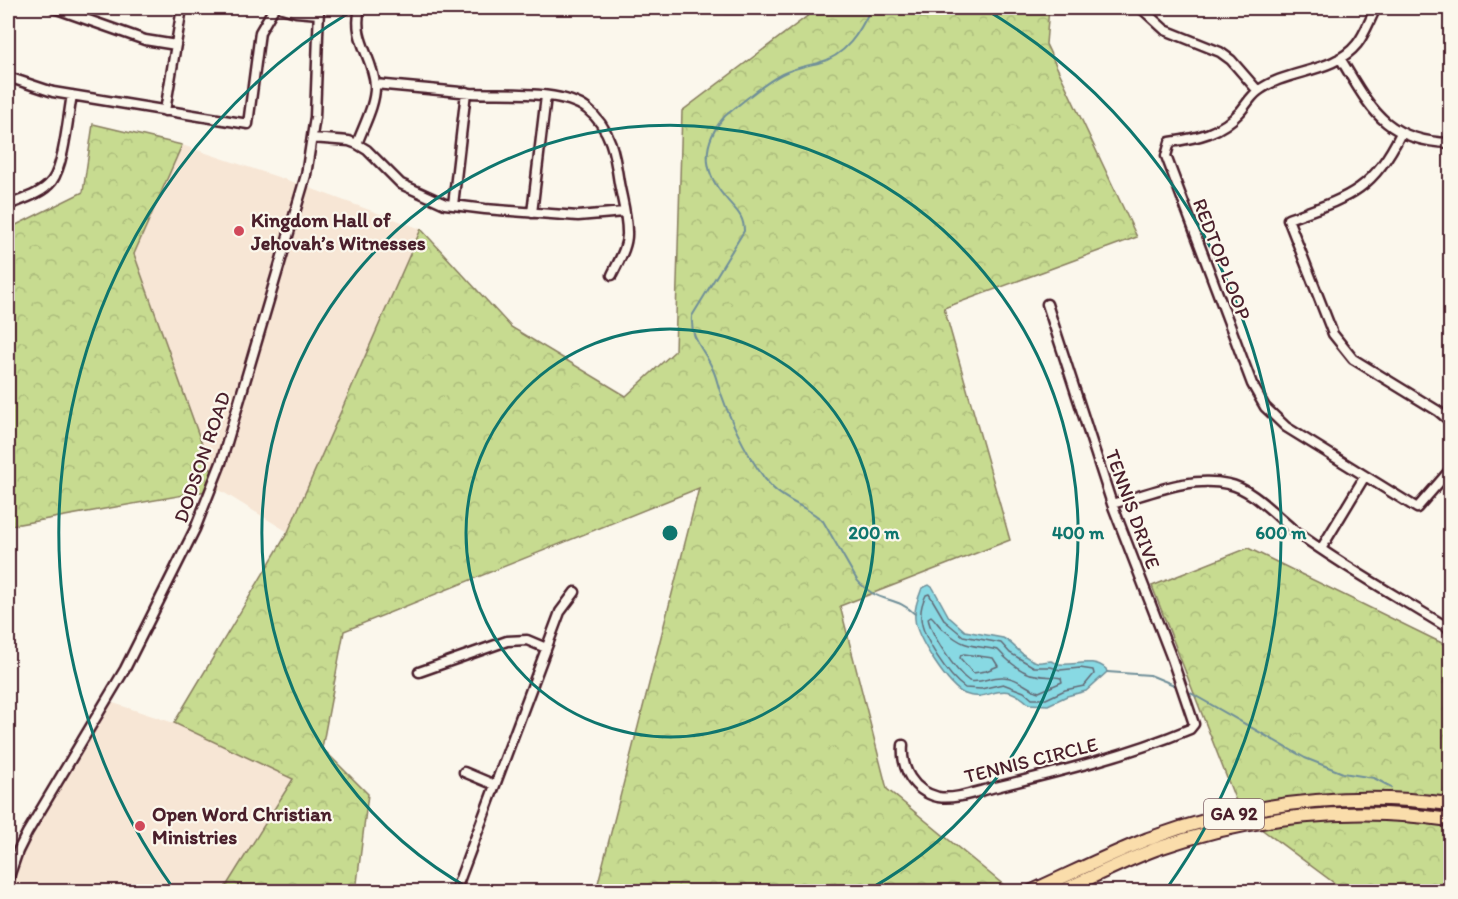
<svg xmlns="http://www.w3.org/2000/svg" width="1458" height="899" font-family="Itim,sans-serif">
	<defs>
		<pattern id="forest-crowns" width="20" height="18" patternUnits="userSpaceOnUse" patternTransform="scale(1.5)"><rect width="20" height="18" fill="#c7db90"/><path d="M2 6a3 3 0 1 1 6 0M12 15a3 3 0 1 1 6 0" fill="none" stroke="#acbc7c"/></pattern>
	</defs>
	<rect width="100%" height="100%" fill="#fbf7ec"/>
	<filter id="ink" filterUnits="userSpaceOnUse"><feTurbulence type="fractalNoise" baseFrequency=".0167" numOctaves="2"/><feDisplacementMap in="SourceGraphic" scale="12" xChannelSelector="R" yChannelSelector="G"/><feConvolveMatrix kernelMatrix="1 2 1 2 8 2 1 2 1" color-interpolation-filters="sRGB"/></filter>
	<g filter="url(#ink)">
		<path fill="#f7e6d5" d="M182,145L296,183L421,229L288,532L218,489L134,254Z
			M107,701L174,723L293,778L223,891L9,892L12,869Z"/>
		<path fill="url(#forest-crowns)" stroke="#887d5e" stroke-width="1.5" d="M818,8H1049L1046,44L1137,237L944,308L1010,540L840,606L887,789L1011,891H596L699,488L344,631L322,748L368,794L356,891H223L293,779L174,723L288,532L421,229L511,327L626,396L675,351L682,111Z
			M93,124L182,145L134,254L218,489L8,526V229L83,192Z
			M1248,548L1450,647V891H1345L1241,814L1152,586Z"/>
		<path fill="#88d9e3" stroke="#6f8f99" stroke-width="1.5" d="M929,585L933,588L949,617L965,631L1003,638C1014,643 1023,659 1037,662C1042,663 1047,661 1051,661C1055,662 1057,664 1060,664C1075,666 1093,657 1106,669L1107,672L1086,691L1067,696L1048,705L1029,704C999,676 991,704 965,694C949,688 916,637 915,619C914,608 918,599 922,588Z"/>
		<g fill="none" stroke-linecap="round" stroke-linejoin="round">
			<path stroke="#636975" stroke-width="1.5" d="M929,594L945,621L963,636L1001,643L1010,653L1034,667H1051L1060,670L1080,668L1093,670L1094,674L1084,686L1065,690L1046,699H1032L1024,692L1003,684L981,689L965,688C949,677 922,638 921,618C920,609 922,603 926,595Z
				M931,616C936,620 938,626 944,630C968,650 971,644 998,650C1007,660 1022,674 1036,675C1045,677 1052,676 1061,678L1062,682L1039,692C1027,689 1018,677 1003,677C991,676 981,684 969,681C955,671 931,635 928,618Z
				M964,654L993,658L998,666L986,671L973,673L960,658L961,655Z"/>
			<path stroke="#6f8f99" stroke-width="2" d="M871,8C860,32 846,56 818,63C805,66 794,68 782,74C761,85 743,102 725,116C702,142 702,170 724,196C734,209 744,214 744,231L692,316C690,341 705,349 713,370C717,378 718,388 722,396C732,425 752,466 773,488C788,503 808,507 823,521L857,580C861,585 866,589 872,593C888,602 899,599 915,614
				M1107,672L1150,675L1179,687
				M1187,691L1305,758L1343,773L1374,778L1391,787"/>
			<g stroke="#4a1f2b" stroke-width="13">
				<path id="street" d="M54,8L145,40L176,45
					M282,8L296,12L319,14
					M726,8H743
					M1141,8L1165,30L1220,52L1231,60L1258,91
					M1376,8C1370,19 1365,34 1357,44C1333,74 1286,69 1258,91C1251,96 1246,105 1240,112C1221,133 1198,138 1170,142L1166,156L1252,384L1265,407L1286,427L1417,508L1450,470
					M1340,58C1371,108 1384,141 1450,143
					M8,77L53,92L248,124L260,32L274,8
					M375,84C407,87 439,90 471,93C504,95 560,89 587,109C611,128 615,155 619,183C622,199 627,216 627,232C628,247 618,262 612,275
					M165,111L182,8
					M1401,133C1372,193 1346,198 1288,219L1333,334L1353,359L1438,411L1450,421
					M312,138L349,141L357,144L367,150L401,184L445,204L485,209L578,216L624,212
					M357,144C363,127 376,104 375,85C373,57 352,39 360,8
					M8,205C23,199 42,194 52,181C64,165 68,116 72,95
					M453,205L466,92
					M532,213L546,96
					M1112,504C1149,494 1190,475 1228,484C1254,489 1277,518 1299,534C1347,569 1400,598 1450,629
					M1321,549L1365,476
					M419,672L507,641L527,640L546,648
					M903,745C901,769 913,791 938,797C956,800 978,791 996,787C1062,771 1128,755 1190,729L1194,724L1172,659L1112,504L1047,304
					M464,772L495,785
					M8,880L18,851L27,833L125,669L195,529L221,463L306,175L315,117L319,8
					M455,892L560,612L575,592
					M1199,892V891"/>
			</g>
			<g stroke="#4a1f2b" stroke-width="16">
				<path id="primary" d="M1030,892C1070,874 1108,855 1148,839C1245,803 1348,791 1450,804
					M1060,892C1092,877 1124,861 1156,849C1250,816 1352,805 1450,820"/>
			</g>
			<use href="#street" stroke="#fbf7ec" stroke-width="8"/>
			<use href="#primary" stroke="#faddab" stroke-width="12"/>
		</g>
	</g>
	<g fill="none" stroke="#0f766e" stroke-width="3">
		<circle cx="670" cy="533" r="204"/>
		<path d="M472 890A408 408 0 1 1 868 890"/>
		<path d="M173 888A611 611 0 0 1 355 9M985 9A611 611 0 0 1 1167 888"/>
	</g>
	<g fill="#d1495b" stroke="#fbf7ec" stroke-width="2">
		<circle cx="239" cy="231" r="6"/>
		<circle cx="140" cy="826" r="6"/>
	</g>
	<g text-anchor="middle" stroke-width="4.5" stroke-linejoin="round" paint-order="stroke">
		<rect fill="#fbf7ec" stroke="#7f6065" stroke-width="1.5" x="1204" y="799" width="60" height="30" rx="4.5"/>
		<g font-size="18" font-weight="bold" fill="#4a1f2b">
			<text x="1234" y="820">GA 92</text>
		</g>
		<g font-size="20" font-weight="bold" fill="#4a1f2b" stroke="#fbf7ec" text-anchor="start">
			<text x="251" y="227">Kingdom Hall of<tspan x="251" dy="23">Jehovah’s Witnesses</tspan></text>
			<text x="152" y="821">Open Word Christian<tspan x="152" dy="23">Ministries</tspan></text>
		</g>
		<g font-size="20" fill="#4a1f2b" stroke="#fbf7ec">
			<text transform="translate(1222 259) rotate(69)" y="7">REDTOP LOOP</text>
			<text transform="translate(202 457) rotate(-71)" y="7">DODSON ROAD</text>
			<text transform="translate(1133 509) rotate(70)" y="7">TENNIS DRIVE</text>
			<text transform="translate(1031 760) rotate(-14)" y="7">TENNIS CIRCLE</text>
		</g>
	</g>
	<circle cx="670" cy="533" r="9" fill="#0f766e" stroke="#fbf7ec" stroke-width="3"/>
	<g font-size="18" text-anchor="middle" font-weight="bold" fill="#0f766e" stroke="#fbf7ec" stroke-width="4.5" stroke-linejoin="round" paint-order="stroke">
		<text x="874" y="539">200 m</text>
		<text x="1078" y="539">400 m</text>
		<text x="1281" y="539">600 m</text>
	</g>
	<rect width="1458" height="899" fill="none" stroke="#fbf7ec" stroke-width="30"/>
	<rect x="15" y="15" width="1428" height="869" fill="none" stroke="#4a1f2b" stroke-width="2" filter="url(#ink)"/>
</svg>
